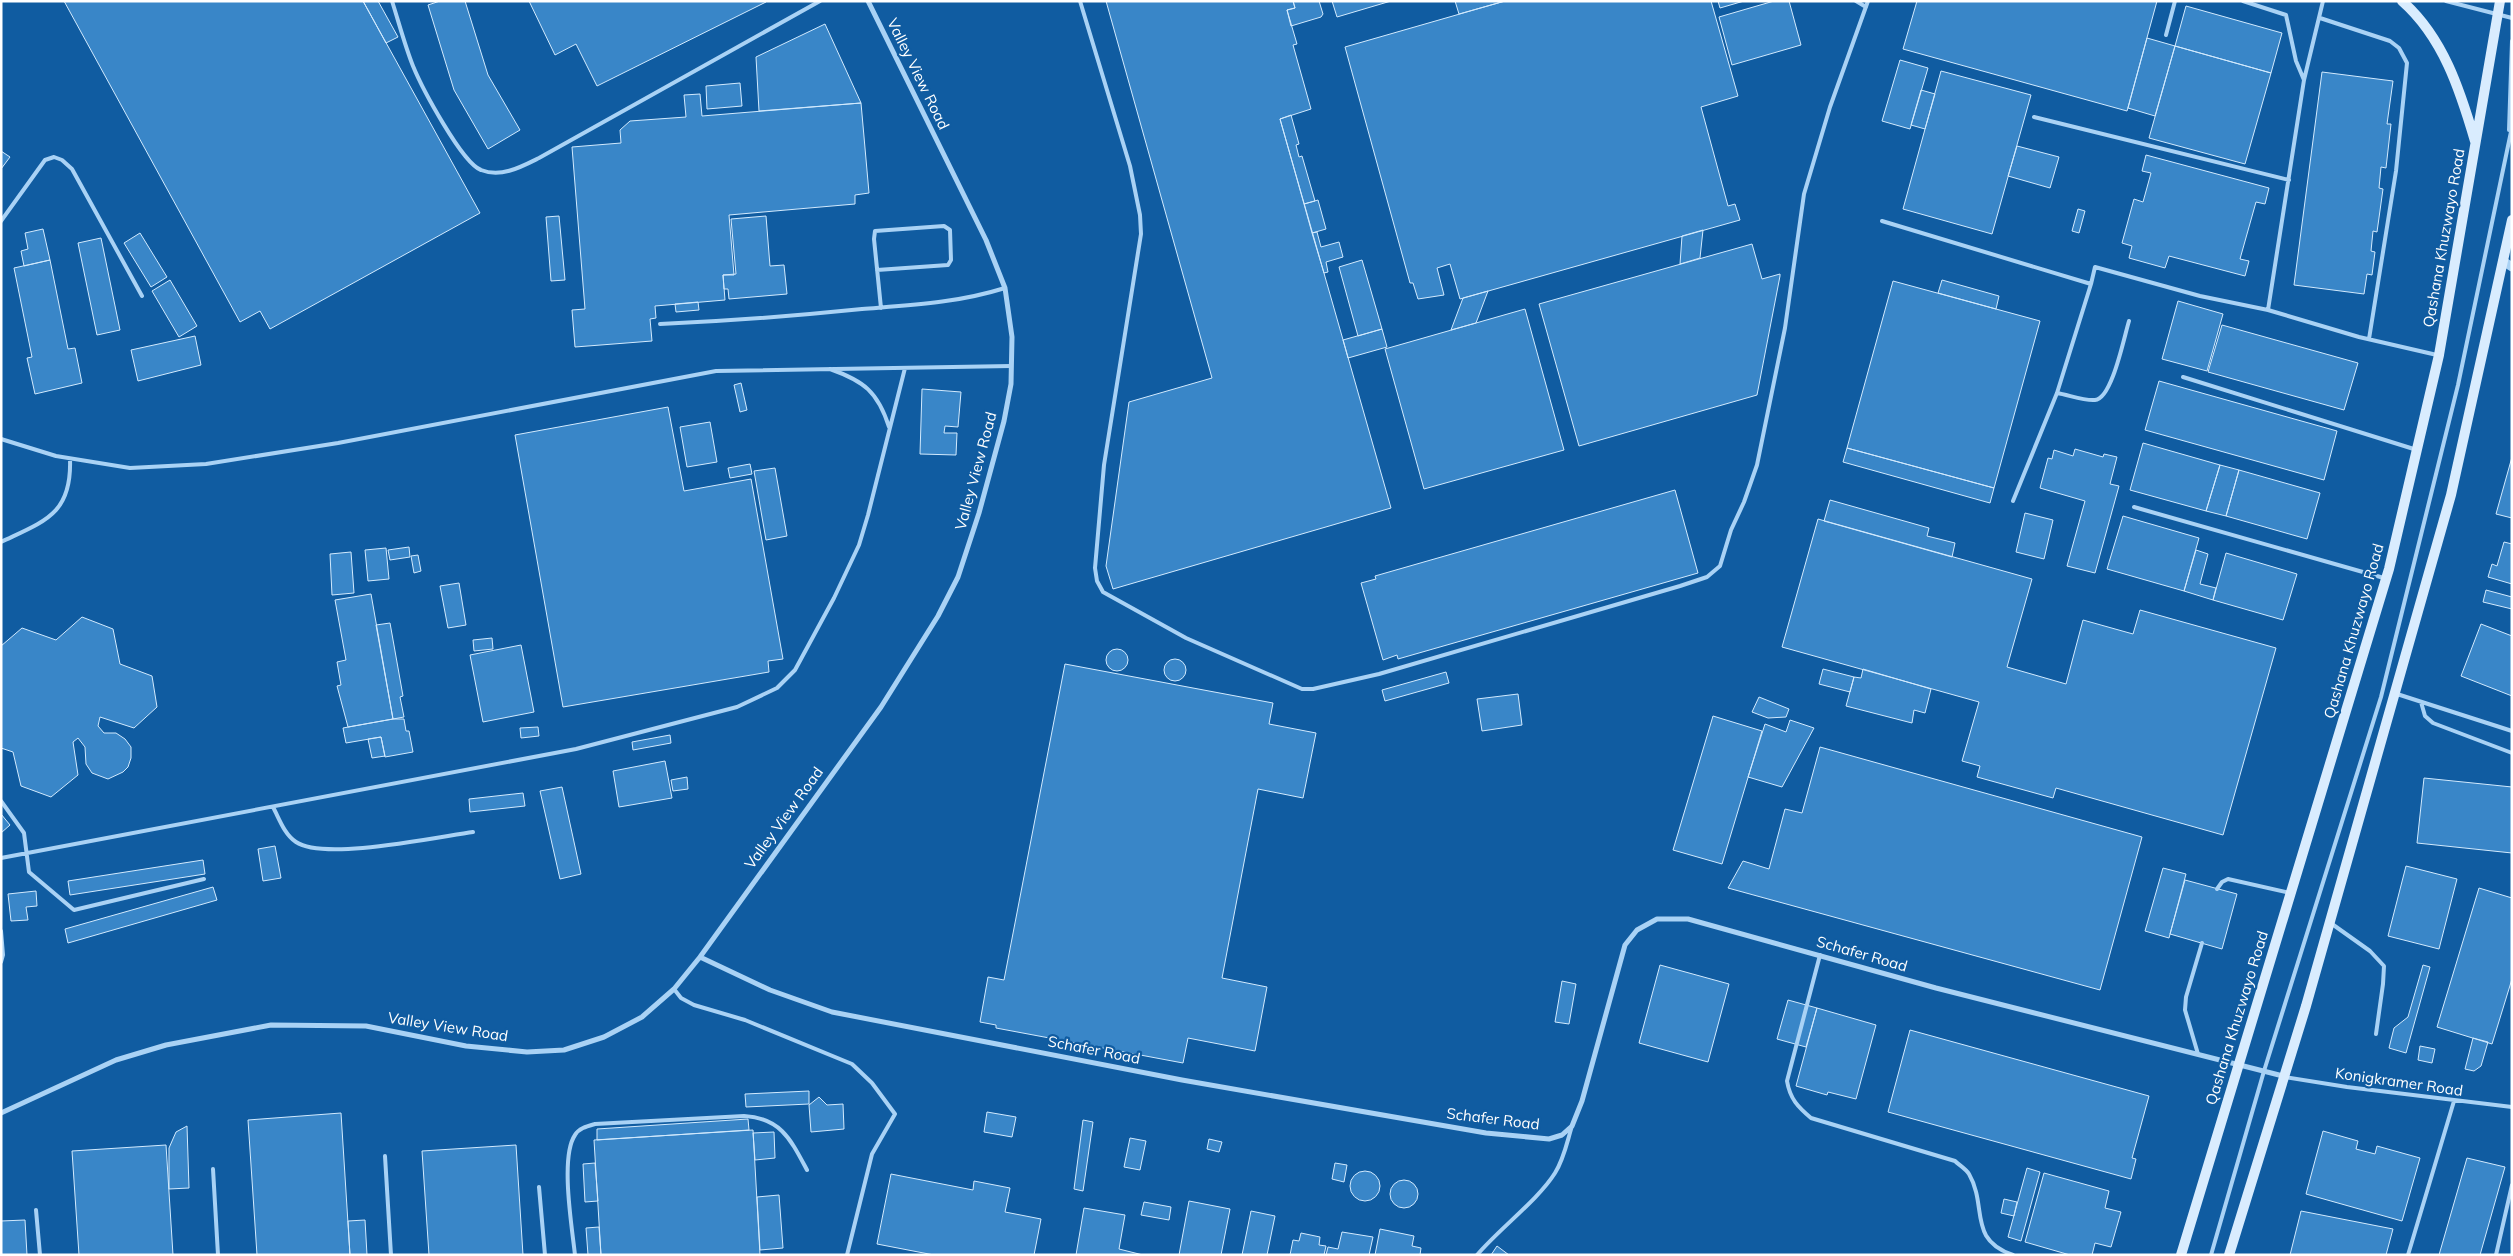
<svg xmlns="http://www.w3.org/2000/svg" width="2513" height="1256" font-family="Mulish,sans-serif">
	<rect width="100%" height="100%" fill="#105ca1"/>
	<path fill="#3986c8" stroke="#d2eafe" d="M64,1H363L480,213L270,329L260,311L240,322Z
		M363,1H378L398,37L386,43Z
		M440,1H465L488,75L520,130L488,149L454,90L428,5Z
		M529,1H766V2L597,86L576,44L555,55Z
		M1106,1H1293L1295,8L1287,10L1297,44L1293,45L1311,109L1280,119L1391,508L1113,589L1106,566L1129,402L1212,378Z
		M1293,1H1319L1323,14L1321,17L1291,26L1287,10L1295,8Z
		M1332,1H1391L1337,17Z
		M1455,1H1505L1459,14Z
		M1505,1H1711L1738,96L1701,107L1728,206L1735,204L1740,220L1460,299L1450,264L1437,268L1444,295L1418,299L1413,283H1410L1345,47Z
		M1718,1H1744L1720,8Z
		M1774,1H1789L1801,45L1732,65L1719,17Z
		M1917,1H2157L2127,111L1903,49Z
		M2186,6L2282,33L2271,73L2175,46Z
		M825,24L861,103L759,111L756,57Z
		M2147,38L2175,46L2155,116L2128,108Z
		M2175,46L2271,73L2245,164L2149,138Z
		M1900,60L1928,68L1910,129L1882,121Z
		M1941,71L2031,95L1992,234L1903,209Z
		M2322,72L2393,81L2387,124H2391L2386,168L2381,167L2379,188L2383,189L2377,232L2373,231L2371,251L2375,252L2372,275L2367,274L2364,294L2294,285Z
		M740,83L742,106L707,109L706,86Z
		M1921,90L1935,94L1925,129L1911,125Z
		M700,94L702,116L861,103L869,193L855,195V204L729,215L734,275H723L725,300L655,306L656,318L650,319L652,341L575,347L572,310L585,309L572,147L621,143L620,130L630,121L686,117L684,95Z
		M1291,115L1299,144L1296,145L1299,157L1302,156L1315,201L1304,204L1280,119Z
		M2017,146L2059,157L2050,188L2008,176Z
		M1,151L10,157L1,169Z
		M2146,155L2269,188L2265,204L2256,202L2240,259L2249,261L2245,276L2169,256L2165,268L2129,258L2132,246L2122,243L2134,199L2143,202L2151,173L2142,171Z
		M1318,200L1326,229L1312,233L1304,204Z
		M2078,209L2085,211L2079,233L2072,231Z
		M559,216L565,280L551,281L546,217Z
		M766,216L770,266L784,265L787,294L729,299L728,289H724L723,275L736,274L731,219Z
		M43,229L50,260L24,266L21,251L28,249L25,233Z
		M1703,230L1700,258L1680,264L1682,236Z
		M1317,232L1321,247L1339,242L1343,257L1326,262L1328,272L1324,273L1312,233Z
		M140,233L167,277L151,287L124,243Z
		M101,238L120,330L97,335L78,243Z
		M1752,244L1762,279L1780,274V276L1757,395L1579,446L1539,304Z
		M50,260L68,349L75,348L82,383L35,394L27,358L32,357L14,268Z
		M1362,260L1382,329L1358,336L1339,267Z
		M170,280L197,326L179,337L152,291Z
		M1942,280L1999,296L1996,309L1938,293Z
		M1893,281L2040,321L1994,488L1847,448Z
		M1488,291L1476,323L1451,330L1463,298Z
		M2178,301L2223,314L2207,371L2162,359Z
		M698,302L699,310L676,312L675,304Z
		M1525,309L1564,450L1424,489L1385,349Z
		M2222,325L2358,363L2344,410L2208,372Z
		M1382,329L1387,347L1348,358L1343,340Z
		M195,336L201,365L138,381L131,350Z
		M2159,381L2337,431L2324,480L2145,430Z
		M741,383L747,410L740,412L734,385Z
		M922,389L961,392L958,427L945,426L944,433H957L956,455L920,454Z
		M668,407L684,491L751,479L783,659L768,661L769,672L563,707L515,435Z
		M710,422L717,462L687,467L680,427Z
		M2143,443L2220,465L2206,511L2130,490Z
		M1847,448L1994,488L1990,503L1843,462Z
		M2075,449L2103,457L2104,454L2117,457L2110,484L2119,486L2095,573L2067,566L2085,501L2040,488L2048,458L2052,459L2054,450L2073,456Z
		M2512,457V518L2496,514Z
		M750,464L752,474L730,478L728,468Z
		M2220,465L2239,470L2226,516L2206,511Z
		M775,468L787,536L766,540L754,471Z
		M2239,470L2320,493L2307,539L2226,516Z
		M1675,490L1698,573L1398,659L1397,655L1383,660L1361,583L1376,579L1375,576Z
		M1830,500L1929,528L1927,536L1955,543L1952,557L1824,521Z
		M2025,513L2053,520L2044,559L2016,552Z
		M2123,516L2199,538L2184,591L2107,569Z
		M1818,519L2032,579L2007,667L2066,684L2083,620L2133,634L2140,610L2276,648L2223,835L2056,788L2053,798L1977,777L1980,766L1962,761L1979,702L1782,647Z
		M2504,542L2512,544V584L2488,577L2492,564L2497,566Z
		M409,547L410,557L390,560L388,550Z
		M386,548L389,579L368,581L365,550Z
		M2196,550L2208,554L2200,584L2216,588L2213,600L2184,591Z
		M351,552L354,593L332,595L330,554Z
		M2226,553L2297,574L2283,620L2213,600Z
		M418,555L421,571L414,573L411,556Z
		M459,583L466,625L448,628L440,586Z
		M2486,590L2512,597V609L2483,602Z
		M371,594L393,719L348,727L337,686L341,685L337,662L346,660L335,600Z
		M82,617L113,629L120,664L152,676L157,707L134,728L100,717L98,726L104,733H116L125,739L131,747V758L128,767L123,772L108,779L92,773L86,764L85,747L78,738L73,742L78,775L51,797L21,786L13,752L1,748V646L22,628L56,640Z
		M390,623L403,696L400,697L404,717L393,719L376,625Z
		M2481,624L2512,636V696L2461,676Z
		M492,638L493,649L474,651L473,640Z
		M521,645L534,712L483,722L470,655Z
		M1106 660a11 11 0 1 1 22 0a11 11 0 1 1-22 0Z
		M1164 670a11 11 0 1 1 22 0a11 11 0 1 1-22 0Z
		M1065,664L1273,703L1269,724L1316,733L1303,798L1258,789L1222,978L1267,987L1255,1051L1188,1038L1183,1063L996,1028V1025L980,1022L988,977L1004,980Z
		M1823,669L1854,677L1850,692L1819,684Z
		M1863,669L1931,689L1925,713L1914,710L1912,723L1846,706L1854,677L1861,678Z
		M1446,672L1449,683L1385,701L1382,690Z
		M1518,694L1522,725L1482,731L1477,699Z
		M1759,697L1789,709L1786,717L1768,718L1752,712Z
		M1713,716L1762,731L1722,864L1673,850Z
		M393,719H404L406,731H409L413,752L385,757L381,737L346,743L343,728Z
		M1790,720L1814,728L1782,787L1748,777L1765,724L1786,732Z
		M538,727L539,736L521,738L520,728Z
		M670,735L671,743L633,750L632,742Z
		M381,737L385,756L372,758L368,739Z
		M1820,747L2142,837L2100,990L1728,888L1743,861L1769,869L1785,809L1802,813Z
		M665,761L672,798L619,807L613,771Z
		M687,777L688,789L673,791L671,780Z
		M2424,778L2512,787V853L2417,843Z
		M562,787L581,874L560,879L540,791Z
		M523,793L525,806L470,812L469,799Z
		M1,814L10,825L1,833Z
		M275,846L281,878L263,881L258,849Z
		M203,860L205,874L70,895L68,881Z
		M2406,866L2457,879L2439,949L2388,936Z
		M2163,868L2186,874L2169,938L2145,931Z
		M2185,880L2237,894L2222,949L2170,934Z
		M213,887L217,900L68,943L65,929Z
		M2479,888L2512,898V979L2492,1044L2437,1027Z
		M36,891L37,906L26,907L28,920L11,921L8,894Z
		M1660,965L1729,984L1708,1062L1639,1043Z
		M2423,965L2430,967L2406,1053L2389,1048L2394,1028L2408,1017Z
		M1562,981L1576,984L1569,1024L1555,1022Z
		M1788,1000L1817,1008L1806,1047L1777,1039Z
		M1817,1008L1876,1025L1856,1099L1828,1092L1827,1095L1796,1086Z
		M1910,1030L2149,1096L2132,1158L2136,1159L2131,1179L1888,1112Z
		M2473,1038L2488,1042L2481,1066L2474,1071L2465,1069Z
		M2420,1046L2435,1049L2432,1063L2418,1060Z
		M809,1091V1104L746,1107L745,1094Z
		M819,1097L827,1105L843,1104L844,1129L811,1132L809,1105Z
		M987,1112L1016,1117L1012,1137L984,1132Z
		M341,1113L350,1255H257L248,1120Z
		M748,1119L749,1130L597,1140V1129Z
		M1083,1120L1093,1122L1083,1191L1074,1189Z
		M187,1126L189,1188L169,1189V1148L176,1132Z
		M753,1130L760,1255H601L594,1140Z
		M2323,1131L2358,1141L2356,1149L2375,1154L2377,1146L2420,1158L2402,1221L2306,1194Z
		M774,1132L775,1158L755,1160L753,1133Z
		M1130,1138L1146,1141L1140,1170L1124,1167Z
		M1209,1139L1222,1142L1219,1152L1207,1149Z
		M166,1145L173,1255H79L72,1151Z
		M516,1145L523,1255H429L422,1151Z
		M2467,1158L2505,1167L2480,1255H2439Z
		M595,1163L598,1201L585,1202L583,1164Z
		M1335,1163L1347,1165L1344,1182L1332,1179Z
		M2027,1168L2040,1172L2021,1241L2008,1237Z
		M1350 1186a15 15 0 1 1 30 0a15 15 0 1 1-30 0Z
		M2044,1173L2109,1191L2105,1208L2121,1212L2111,1247L2095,1243L2092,1255H2070L2025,1242Z
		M891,1174L973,1190L974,1181L1010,1188L1005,1212L1041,1219L1034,1255H934L877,1244Z
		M1390 1194a14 14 0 1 1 28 0a14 14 0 1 1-28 0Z
		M779,1195L783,1248L760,1250L757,1197Z
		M2004,1199L2017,1202L2014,1216L2001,1213Z
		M1189,1201L1230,1209L1221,1255H1179Z
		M1144,1202L1171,1207L1169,1220L1141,1215Z
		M1084,1208L1125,1215L1119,1249L1143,1255H1076Z
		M1251,1211L1275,1216L1267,1255H1242Z
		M2301,1211L2393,1229L2386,1255H2290Z
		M25,1220L27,1255H1V1221Z
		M365,1220L367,1255H350L348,1221Z
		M599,1227L601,1255H588L586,1228Z
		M1380,1229L1414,1236L1412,1246L1421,1248L1420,1255H1375Z
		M1342,1232L1373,1237L1369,1255H1326L1328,1247L1338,1249Z
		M1301,1233L1320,1237L1319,1245L1326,1246L1324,1255H1290L1293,1240L1299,1241Z
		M1497,1246L1509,1255H1491Z"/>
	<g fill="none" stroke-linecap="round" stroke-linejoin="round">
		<path stroke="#a9d2f5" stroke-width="4" d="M392,1C399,23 405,46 413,66C422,88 462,163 481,170C501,178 521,167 539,158L820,1
			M1080,1L1130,166L1140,215L1141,234L1104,465L1095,568L1097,581L1103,592L1186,638L1302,689H1313L1379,674L1680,586L1707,577L1720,566L1731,530L1744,502L1757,465L1785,328L1804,194L1830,107L1868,1
			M1856,1L1866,7
			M2243,1L2286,15L2296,61L2304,80
			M2446,1L2512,18
			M2320,18L2390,41L2399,48L2407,63L2396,171L2369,339
			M2166,35L2175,1
			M2034,117L2289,180
			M2509,130L2512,41
			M1,221L45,160L54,157L62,160L72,169L142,296
			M1882,221L2091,284L2095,267L2200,296L2268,310L2359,337L2437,355
			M877,270L948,265L951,260L950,230L944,226L875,231L874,239L881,308
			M2268,310L2304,80L2323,1
			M660,324C727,321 794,316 862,309C912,305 957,303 1005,288
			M830,369C864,381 878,392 889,427
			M2183,377L2417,450
			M2057,393C2069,395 2084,401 2095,400C2112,399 2124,337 2129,321
			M1,439L56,456L130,468L206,464L338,443L716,371L1011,366
			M2013,501L2057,393L2091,284
			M2134,507L2384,578
			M1,542C45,521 72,514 70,459
			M2397,694L2512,731
			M2421,702L2425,716L2433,723L2512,753
			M1,801L24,833L29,872L74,910L204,879
			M273,807C279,818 284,834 296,842C324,861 437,837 473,832
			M1,858L576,749L737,707L777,688L795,670L834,598L859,545L868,515L905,368
			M2217,889L2222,882L2228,879L2290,893
			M2332,924L2370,951L2384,966L2383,984L2376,1034
			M1,931L3,955L1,962
			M1820,955L1787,1081C1790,1099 1798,1107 1811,1118L1955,1161C1959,1165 1966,1169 1969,1174C1988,1207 1967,1239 2013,1255
			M674,989L681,998L694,1005L745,1020L852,1064L872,1083L895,1114L872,1154L847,1255
			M2198,1054L2185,1010L2186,997L2202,943
			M2285,1077L2347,1087L2512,1107
			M385,1156L391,1255
			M213,1169L218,1255
			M539,1187L545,1255
			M36,1210L40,1255
			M575,1255C572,1227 560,1157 575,1135C579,1128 588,1126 595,1124L744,1116C781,1118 791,1140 807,1170
			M1477,1255C1499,1229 1538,1200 1555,1173C1564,1159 1567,1142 1572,1126
			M2211,1255L2264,1071L2381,697L2458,385L2512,127
			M2408,1255L2454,1101
			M2496,1255L2512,1185"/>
		<path stroke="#a9d2f5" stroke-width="5" d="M700,957L770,990L832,1012L1182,1080L1486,1133L1549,1139L1562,1135L1572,1126L1582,1101L1625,945L1637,930L1657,919H1688L1936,988L2283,1076
			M1,1113L116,1060L166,1045L271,1025L366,1026L466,1046L527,1052L564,1050L604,1037L642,1017L674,989L700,957L881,707L938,616L958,577L979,513L1004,421L1011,384L1012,337L1005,288L986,240L868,1"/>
		<path stroke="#a9d2f5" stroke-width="9" d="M2503,261L2512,267"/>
		<path stroke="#d9ecfe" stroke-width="10" d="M2402,1C2443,37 2460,90 2475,141
			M2181,1255L2389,569L2439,355L2500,1
			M2229,1255L2306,1006L2451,495L2512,220"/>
	</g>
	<g text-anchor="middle" stroke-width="4.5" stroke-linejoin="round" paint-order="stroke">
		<g font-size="15" fill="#fff" stroke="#105ca1">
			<text transform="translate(918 74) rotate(64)" y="5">Valley View Road</text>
			<text transform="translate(2444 238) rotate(-80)" y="5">Qashana Khuzwayo Road</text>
			<text transform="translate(976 471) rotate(-75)" y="5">Valley View Road</text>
			<text transform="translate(2354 631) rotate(-74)" y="5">Qashana Khuzwayo Road</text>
			<text transform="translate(784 818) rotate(-54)" y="5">Valley View Road</text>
			<text transform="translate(1862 954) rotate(16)" y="5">Schafer Road</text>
			<text transform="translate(2237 1018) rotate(-73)" y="5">Qashana Khuzwayo Road</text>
			<text transform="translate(448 1027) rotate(9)" y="5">Valley View Road</text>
			<text transform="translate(1094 1050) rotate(11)" y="5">Schafer Road</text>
			<text transform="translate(2399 1082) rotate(8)" y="5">Konigkramer Road</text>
			<text transform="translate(1493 1119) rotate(7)" y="5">Schafer Road</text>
		</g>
	</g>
	<rect width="2513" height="1256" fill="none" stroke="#ffffff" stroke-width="5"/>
</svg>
